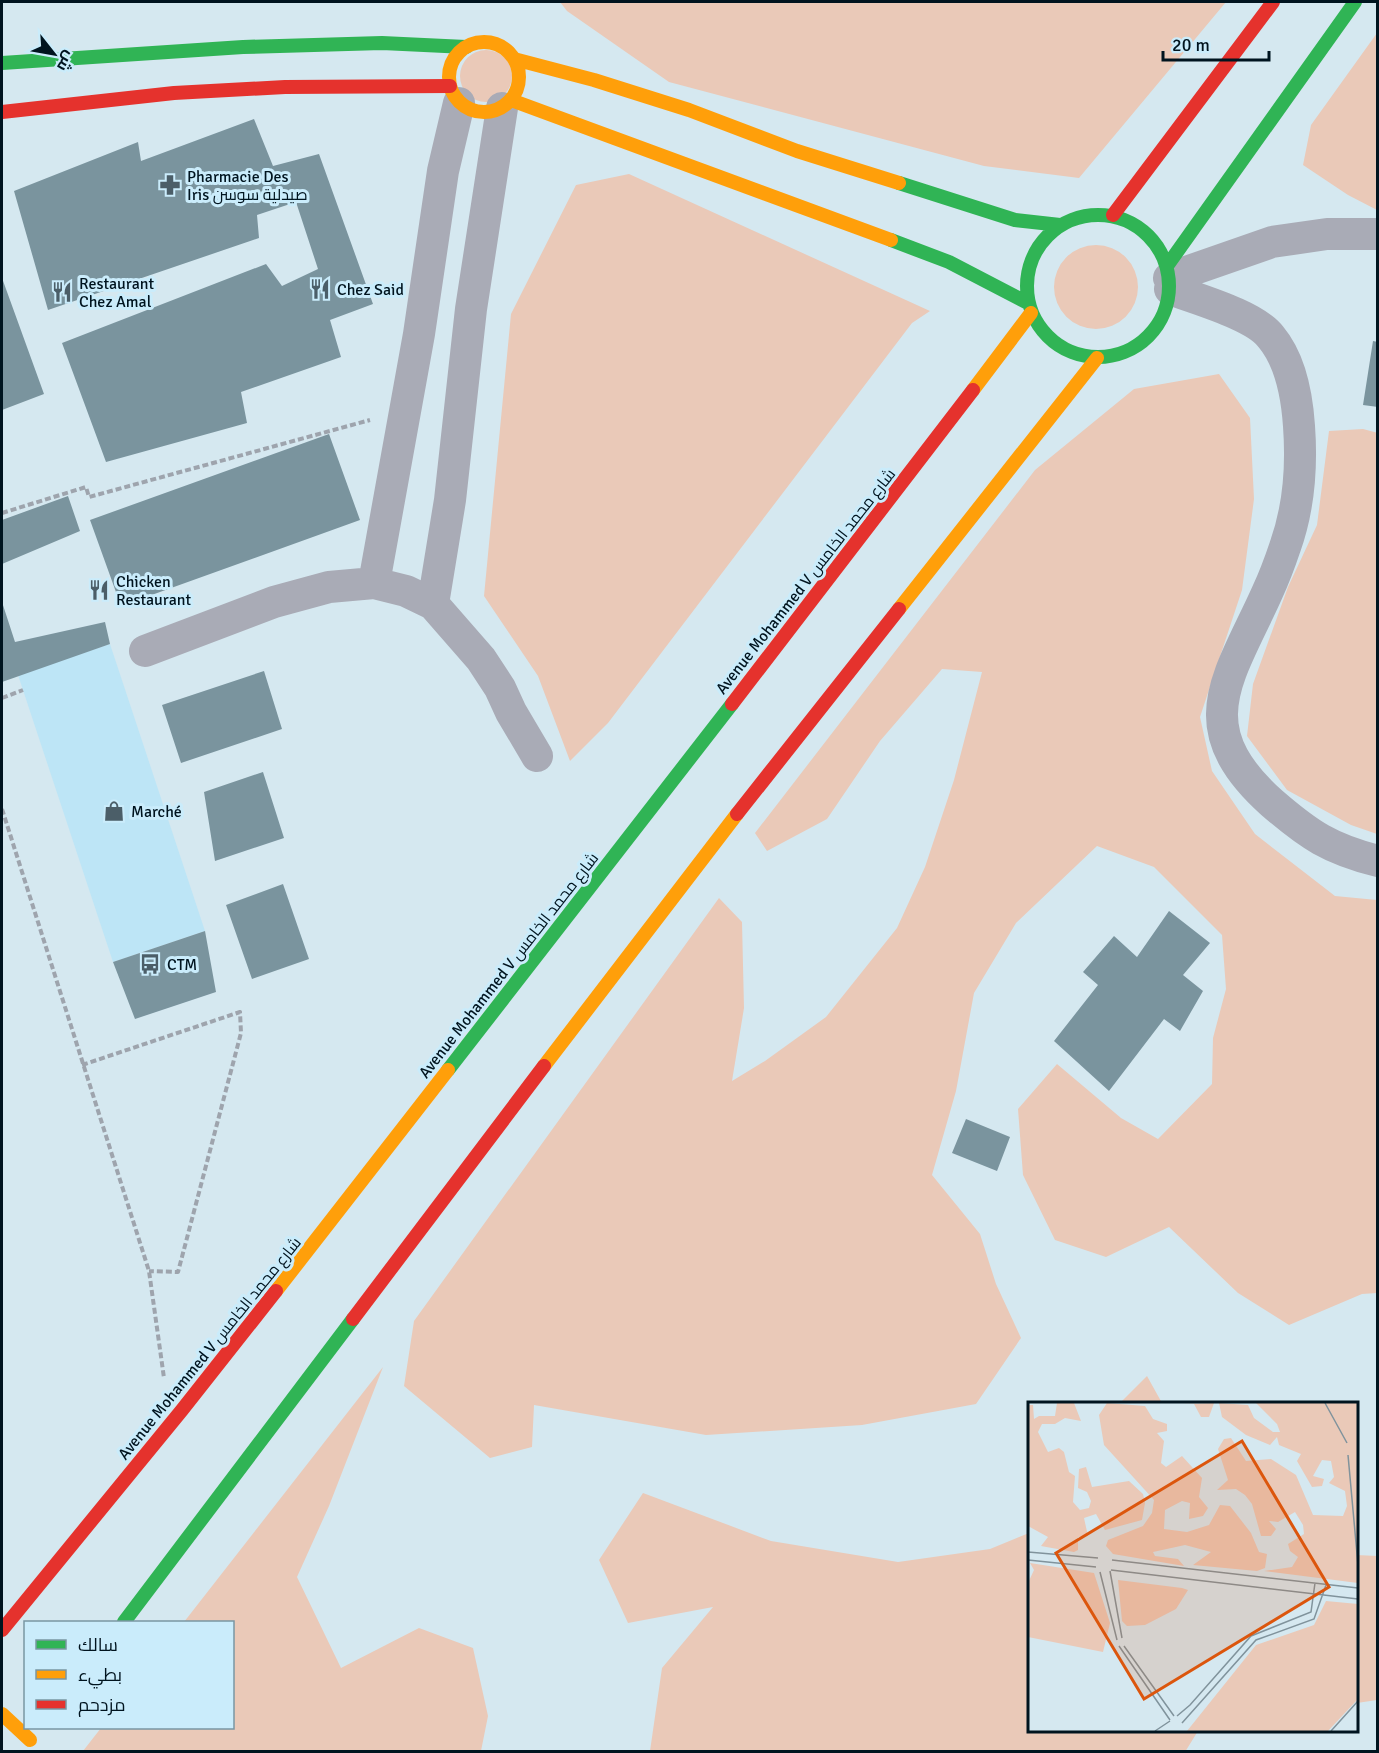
<svg xmlns="http://www.w3.org/2000/svg" width="1379" height="1753" font-family="Signika,Cairo,sans-serif">
	<rect width="100%" height="100%" fill="#d5e8f0"/>
	<path fill="#bde5f6" d="M110,644L205,931L113,962L18,675Z"/>
	<path fill="#eac9b8" d="M560,2H1226L1079,178L984,166L669,82L567,11Z
		M1377,33V210L1348,195L1303,165L1311,125Z
		M460 76a26 26 0 1 1 52 0a26 26 0 1 1-52 0Z
		M629,174L930,311L912,323L608,723L570,761L538,676L484,596L511,314L576,185Z
		M1054 287a42 42 0 1 1 84 0a42 42 0 1 1-84 0Z
		M1219,374L1250,418L1254,499L1242,590L1200,717L1212,771L1255,834L1335,896L1377,900V1293L1362,1294L1289,1325L1238,1293L1169,1227L1106,1257L1055,1240L1023,1175L1018,1109L1057,1064L1121,1118L1158,1139L1212,1084L1213,1038L1226,989L1222,935L1154,867L1097,846L1016,923L974,993L956,1091L932,1175L980,1234L996,1284L1021,1338L976,1404L862,1425L706,1435L534,1405L532,1447L490,1458L404,1386L414,1321L719,898L742,922L744,1008L732,1081L765,1061L826,1017L897,928L925,867L954,780L982,672L942,669L880,741L827,819L767,851L755,833L1035,470L1134,389Z
		M1363,429L1378,433L1377,834L1351,825L1287,790L1247,736L1253,684L1288,587L1317,525L1329,431Z
		M383,1367L329,1506L297,1577L341,1668L419,1628L473,1648L488,1716L481,1751H83L101,1728H232V1622H184Z
		M1147,1376L1162,1403H1120Z
		M643,1493L771,1541L898,1562L990,1549L1029,1533L1030,1730L1198,1731L1185,1752L650,1751L662,1668L713,1607L628,1623L599,1560Z
		M1356,1555L1378,1556L1377,1700L1357,1703Z"/>
	<path fill="#7a949e" d="M254,119L273,166L319,154L373,304L330,320L341,357L241,392L247,423L106,462L62,343L266,264L282,286L318,269L296,202L257,215L259,238L48,310L14,191L138,142L141,161Z
		M2,278L44,394L2,410Z
		M1373,341L1378,342V407L1363,405Z
		M329,434L360,520L121,606L90,520Z
		M68,496L80,531L2,564V520Z
		M2,602L15,642L105,622L110,644L2,682Z
		M264,671L282,729L181,763L162,705Z
		M263,772L284,838L215,861L204,792Z
		M283,884L309,959L252,979L226,905Z
		M1169,911L1210,943L1183,975L1203,991L1180,1031L1164,1019L1109,1091L1054,1041L1098,985L1083,972L1114,936L1137,957Z
		M205,931L216,992L135,1019L113,962Z
		M966,1119L1010,1137L997,1171L952,1153Z"/>
	<g fill="none" stroke-linecap="round" stroke-linejoin="round">
		<path stroke="#9ea4ad" stroke-width="4" stroke-dasharray="6 3" stroke-linecap="butt" d="M2,513L86,487L89,497L370,420
			M2,698L23,690
			M2,809L149,1271L164,1378
			M82,1065L240,1012L241,1033L178,1272L149,1271"/>
		<path stroke="#a9abb6" stroke-width="32" d="M1169,278L1272,242L1327,234H1378
			M1170,289C1196,299 1255,315 1271,337C1291,361 1297,396 1299,426C1302,467 1299,508 1285,547C1280,562 1274,578 1267,593C1229,678 1186,726 1272,803C1309,835 1330,849 1378,861
			M374,583L419,334L443,171L459,103
			M433,604L450,500L471,309L502,108
			M145,651L274,602L329,587L374,583L406,591L433,604L481,659L500,688L511,712L537,756"/>
		<path stroke="#30b455" stroke-width="14" d="M2,63L243,47L382,43L466,47
			M899,183L1015,220L1060,225
			M1027 286a71 71 0 1 1 142 0a71 71 0 1 1-142 0Z
			M891,240L949,262L1028,303
			M1167,266L1355,2
			M448,1070L732,704
			M124,1622L353,1319"/>
		<path stroke="#ff9f0a" stroke-width="14" d="M449 77a35 35 0 1 1 70 0a35 35 0 1 1-70 0Z
			M514,59L594,80L689,110L797,151L899,183
			M511,100L891,240
			M973,390L1031,313
			M899,609L1097,358
			M544,1066L737,814
			M276,1291L448,1070
			M2,1714L30,1740"/>
		<path stroke="#e5322d" stroke-width="14" d="M2,112L174,93L285,87L450,86
			M1113,215L1273,2
			M732,704L973,390
			M737,814L899,609
			M353,1319L544,1066
			M2,1630L182,1410L276,1291"/>
	</g>
	<defs>
		<g id="pharmacy-bare" transform="scale(1.62)"><path d="M-2-6h4v4h4v4h-4v4h-4v-4h-4v-4h4Z" fill="#4b5e68" stroke="#caecfb" stroke-width="2.5" paint-order="stroke"/></g>
		<g id="restaurant-bare" transform="scale(1.62)"><path d="M-5-6h1v4h1v-4h1v4h1v-4h1v5L-1.5 .5V6h-2V.5L-5-1ZM5-6V6H3V1.5H1.5Q1.5-4 5-6Z" fill="#4b5e68" stroke="#caecfb" stroke-width="2.5" paint-order="stroke"/></g>
		<g id="shop-bare" transform="scale(1.62)"><path d="M-5-2.5h2.3a2.7 3.5 0 0 1 5.4 0H5L5.5 6h-11ZM-1.5-2.5h3a1.5 2.3 0 0 0-3 0Z" fill="#4b5e68" stroke="#caecfb" stroke-width="2.5" paint-order="stroke"/></g>
		<g id="bus-bare" transform="scale(1.62)"><path d="M-5-6H5V4H4V6H2V4H-2V6H-4V4H-5ZM-3.5-4V0h7V-4ZM-3.5 1.2v1.5H-2V1.2ZM2 1.2v1.5H3.5V1.2Z" fill="#4b5e68" stroke="#caecfb" stroke-width="2.5" paint-order="stroke"/></g>
	</defs>
	<g fill-rule="evenodd">
		<use href="#pharmacy-bare" x="170" y="185"/>
		<use href="#restaurant-bare" x="320" y="289"/>
		<use href="#restaurant-bare" x="62" y="292"/>
		<use href="#restaurant-bare" x="99" y="590"/>
		<use href="#shop-bare" x="114" y="811"/>
		<use href="#bus-bare" x="150" y="964"/>
	</g>
	<g text-anchor="middle" stroke-width="6" stroke-linejoin="round" paint-order="stroke">
		<g font-size="16" fill="#00141f" stroke="#caecfb" text-anchor="start">
			<text x="187" y="182">Pharmacie Des<tspan x="187" dy="18">Iris صيدلية سوسن</tspan></text>
			<text x="79" y="289">Restaurant<tspan x="79" dy="18">Chez Amal</tspan></text>
			<text x="337" y="295">Chez Said</text>
			<text x="116" y="587">Chicken<tspan x="116" dy="18">Restaurant</tspan></text>
			<text x="131" y="817">Marché</text>
			<text x="167" y="970">CTM</text>
		</g>
		<g font-size="16" fill="#00141f" stroke="#caecfb">
			<text transform="translate(805 581) rotate(-52)" y="6">Avenue Mohammed V شارع محمد الخامس</text>
			<text transform="translate(508 965) rotate(-52)" y="6">Avenue Mohammed V شارع محمد الخامس</text>
			<text transform="translate(209 1348) rotate(-51)" y="6">Avenue Mohammed V شارع محمد الخامس</text>
		</g>
	</g>
	<g transform="translate(1028 1402)">
		<rect width="330" height="330" fill="#d5e8f0"/>
		<path d="M29,1H46L53,19L37,16L27,22H14L10,30L20,50L31,46L36,50L41,70L47,74L45,100L52,108L61,106L63,99L59,90L50,86L51,67L58,65L64,85L101,79L115,92L117,101L114,118L77,128L68,112L56,116L60,134L50,135V148L46,150L13,144L20,135L0,124V3H5L6,17L11,14H27ZM79,1L117,4L125,17L139,22V29L129,31L136,39L133,61L138,65L154,54L174,76L171,95L180,106L175,114L161,117L162,101L154,99L137,108L136,127L159,130L181,123L192,103L202,104L223,131L231,150L239,152L237,166L229,169L165,163L183,150L157,143L125,150L127,154L150,157L156,164L85,152L78,144L80,138L115,124L124,111L126,98L76,43L71,13ZM186,1L181,15H173L166,2H155ZM191,1L220,3L226,16L245,30H252L249,22L228,1H330V181L236,169L264,165L270,155L262,149L260,142L276,132L275,123L267,110L250,120L241,119L248,127L243,134H233L224,102L217,93L208,87L189,88L200,78L190,47L196,37L203,36L218,59L243,57L268,73L285,113L315,114L319,104L317,89L301,81L306,75L303,59L294,58L285,74L296,77L294,84L284,85L269,59L273,52L251,43L249,35L242,43L218,33L194,15ZM2,161L66,171L82,221L75,250L0,235V181L6,168ZM90,178L154,186L160,188L148,207L117,223L99,224L94,219ZM298,199L330,202V297L300,329H159L228,243L286,223Z" fill="#eac9b8"/>
		<path fill="none" stroke="#80939c" stroke-width="1.5" d="M297,1L319,41M320,53L330,163M0,150L70,156M0,158L68,165M84,158L330,186M83,168L330,197M82,169L94,236M72,170L89,238M91,244L142,318M96,244L146,314M149,314L162,303L223,234L283,210L287,181M154,321L228,238L286,217L298,183M127,329L142,319M303,329L330,299"/>
		<path fill="#dc560d" fill-opacity="0.15" stroke="#dc560d" stroke-width="3" d="M214,39L301,185L116,297L28,151Z"/>
		<rect width="330" height="330" fill="none" stroke="#00141f" stroke-width="3"/>
	</g>
	<rect width="1379" height="1753" fill="none" stroke="#00141f" stroke-width="6"/>
	<rect x="24" y="1621" width="210" height="108" fill="#caecfb" stroke="#7996a3" stroke-width="1.5"/>
	<rect x="36" y="1640" width="30" height="9" fill="#30b455" stroke="#7996a3" stroke-width="1.5"/>
	<text x="78" y="1651" font-size="18" fill="#00141f">سالك</text>
	<rect x="36" y="1670" width="30" height="9" fill="#ff9f0a" stroke="#7996a3" stroke-width="1.5"/>
	<text x="78" y="1681" font-size="18" fill="#00141f">بطيء</text>
	<rect x="36" y="1700" width="30" height="9" fill="#e5322d" stroke="#7996a3" stroke-width="1.5"/>
	<text x="78" y="1711" font-size="18" fill="#00141f">مزدحم</text>
	<g transform="translate(54 54) rotate(121)" stroke="#caecfb" stroke-width="4.5" paint-order="stroke">
	<path d="M0-4.5L10 22L0 15L-10 22Z" fill="#00141f"/>
	<text y="-9" font-size="16" font-weight="bold" text-anchor="middle" fill="#00141f">ش</text>
	</g>
	<path d="M1163 51v9h106v-9" fill="none" stroke="#00141f" stroke-width="3"/>
	<text x="1172" y="51" font-size="18" fill="#00141f" stroke="#caecfb" stroke-width="4.5" paint-order="stroke">20 m</text>
</svg>
